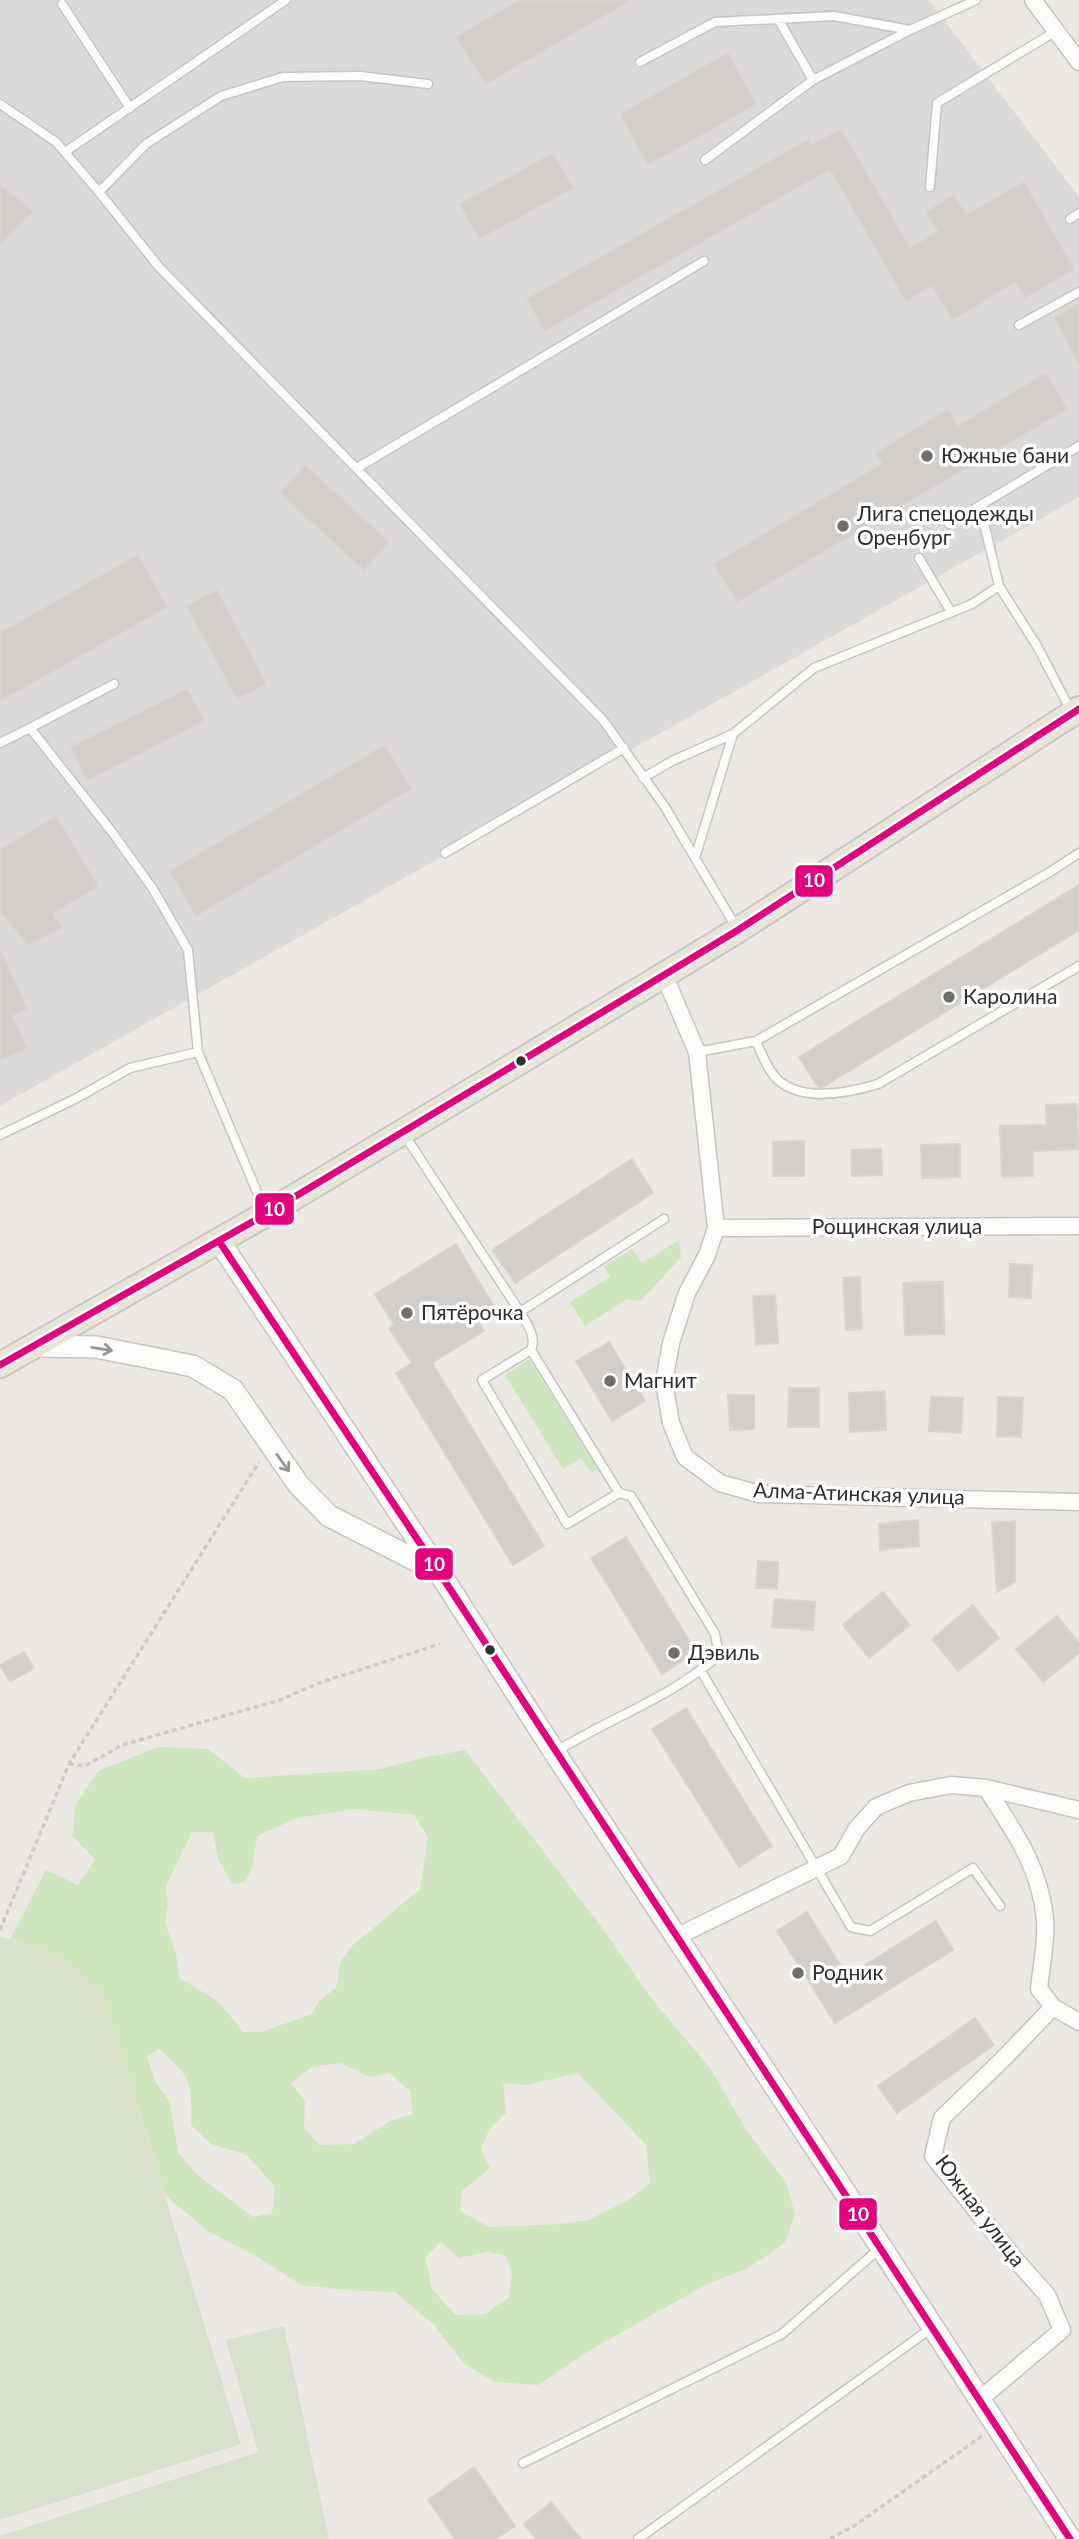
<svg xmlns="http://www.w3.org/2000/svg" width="1079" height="2539" font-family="Lato,sans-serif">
	<rect width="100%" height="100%" fill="#ece8e4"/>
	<path fill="#dcd9db" d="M0,0H929L1079,197V497L0,1106Z"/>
	<path fill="#cee6be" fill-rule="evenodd" d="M679,1240L681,1258L640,1301L627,1299L585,1326L570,1302L610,1277L604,1266L632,1249L642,1263Z
		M529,1359L598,1469L591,1473L581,1458L563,1469L505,1375Z
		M158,1747L208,1749L245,1778L380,1769L426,1757L465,1750L600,1925L652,1999L710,2068L747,2131L786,2183L795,2214L785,2243L748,2268L707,2284L587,2352L538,2385L495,2382L465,2365L433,2324L395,2292L346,2290L301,2285L261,2259L208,2231L165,2195L103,1994L58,1955L10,1939L46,1870L78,1885L95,1859L72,1836L76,1804L98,1771ZM355,1809L414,1815L428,1837L420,1889L353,1945L341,1961L336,1988L319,2001L312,2014L261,2032H243L219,2002L180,1978L176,1954L165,1922L168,1905L166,1886L192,1832H213L218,1858L232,1884L245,1882L252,1867L257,1836L297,1818ZM159,2049C192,2077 192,2083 191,2125L211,2144L247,2155L275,2187L272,2213L253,2217L196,2174L178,2152L170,2102L156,2083L147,2057ZM340,2063L370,2077L389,2073L410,2091L413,2114L390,2121L354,2144L319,2145L304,2128L305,2101L291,2083L312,2067ZM578,2073L646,2145L650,2183L628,2200L589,2220L560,2224L489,2227L460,2211L462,2191L490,2168L481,2149L489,2130L506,2113L503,2083L526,2085ZM441,2242L459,2258L488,2252L506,2256L512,2273L509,2297L485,2314L455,2315L432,2289L425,2258Z"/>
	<path fill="#d8e0cc" d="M0,1936L58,1955L103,1994L241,2444L0,2520Z
		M284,2326L329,2539H0V2536L258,2452L226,2340Z"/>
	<path fill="#d1cecb" stroke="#d7d4d0" stroke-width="2" d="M520,0H631L486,84L456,37Z
		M728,53L756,104L648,165L620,114Z
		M841,129L910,248L938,231L926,212L954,195L966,215L1024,182L1074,269L1025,298L1015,282L953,320L932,286L906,301L830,169L545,331L527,299L809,139L812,145Z
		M553,153L573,188L479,239L460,204Z
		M0,185L33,211L0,245Z
		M1079,304V363L1054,318Z
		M1046,373L1067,409L737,602L714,564L882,464L876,453L948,409L958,426Z
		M305,465L389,542L364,570L280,493Z
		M138,555L167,607L0,701V633Z
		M217,590L266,684L237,699L187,606Z
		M187,689L204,721L87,780L71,747Z
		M385,745L411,789L196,916L170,871Z
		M56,816L98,886L52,914L62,928L28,945L0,911V850Z
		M1079,885V930L823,1087H818L799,1057Z
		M0,949L27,1009L12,1016L27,1048L0,1060Z
		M1077,1104L1078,1149L1033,1151V1176L1002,1177L1000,1126L1047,1125L1046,1105Z
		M804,1141V1176H773V1142Z
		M960,1144V1177L922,1178L921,1145Z
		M881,1149L882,1175L852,1176L851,1150Z
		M632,1159L653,1193L515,1283L492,1250Z
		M456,1244L496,1310L478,1322L484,1331L432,1363L544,1546L513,1565L396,1373L412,1363L389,1328L394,1325L375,1294Z
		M1010,1264L1032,1265L1031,1298L1009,1297Z
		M860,1277L862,1329L846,1330L843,1278Z
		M943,1282L944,1334L905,1335L903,1283Z
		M775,1295L778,1343L756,1345L753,1296Z
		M609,1342L645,1401L612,1421L576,1361Z
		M789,1388H819V1427H788Z
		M885,1391L886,1430L850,1432L849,1393Z
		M728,1395H754V1429L730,1430Z
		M931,1397L963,1398L961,1433L929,1431Z
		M998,1397L1023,1398L1021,1437L997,1436Z
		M918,1520L919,1546L880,1550L879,1524Z
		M1015,1521V1582L997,1592L992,1523Z
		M626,1537L696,1652L662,1674L591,1558Z
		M758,1561L778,1562L777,1589L756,1588Z
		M883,1592L910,1625L869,1658L843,1625Z
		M775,1599L815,1602L813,1630L772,1627Z
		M973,1605L999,1638L958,1671L932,1639Z
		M1057,1616L1079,1643V1653L1043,1682L1016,1649Z
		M24,1652L34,1668L10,1682L0,1665Z
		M686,1708L772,1846L739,1867L652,1729Z
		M807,1912L847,1976L936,1921L953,1950L835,2023L777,1931Z
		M975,2018L994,2045L897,2113L878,2086Z
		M474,2467L515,2526L495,2539H455L428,2500Z
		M551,2502L581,2539H537L524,2524Z"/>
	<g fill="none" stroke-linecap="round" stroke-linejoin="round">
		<g stroke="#c5c4c5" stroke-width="11">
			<path id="lane" d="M62,4L130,108
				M640,62L715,22L834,16L910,30L976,0
				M813,80L910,30
				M428,84L360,76L283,77L221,96L146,144L99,192L159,267L603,720L665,807L695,858
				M0,104L56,142L99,192
				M65,152L286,0
				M705,160L813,80L778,19
				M930,187L937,103L1056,31
				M1070,219L1079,213
				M1019,325L1079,292
				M357,468L704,261
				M980,506L999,586L1037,646L1070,709
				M949,524L1079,446
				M919,558L951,612
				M114,684L30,728L112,832L153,889L188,950L198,1052L265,1211
				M0,743L30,728
				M643,778L672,761L733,734
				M445,853L624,748
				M736,927L695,858L733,734L814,668L972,604L999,586
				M756,1041C762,1054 767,1069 777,1079C802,1103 848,1093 878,1084L1079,966
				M697,1052L756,1041L1050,872L1079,853
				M404,1134L520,1312L664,1219
				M0,1135L75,1099L130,1068L198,1052
				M520,1312C527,1324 537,1337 531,1350L482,1380L567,1524L619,1493L631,1496L715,1634L719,1655C672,1697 610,1718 557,1751
				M531,1350L619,1493
				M701,1671L851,1927L870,1931L973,1868L1000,1906
				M523,2463L782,2334L879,2249
				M638,2539L933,2327"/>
		</g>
		<g stroke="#c5c4c5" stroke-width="19">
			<path id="street" d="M1033,0L1079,62
				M664,975L697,1052L716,1228L707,1255L687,1293L671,1343L664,1382L671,1423L685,1457L720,1483L759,1494L1079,1502
				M716,1228L1079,1226
				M986,1788C1014,1831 1040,1867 1045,1919C1047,1941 1041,1967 1039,1989L1053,2007
				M676,1937L841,1856L857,1828L876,1807L909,1793L951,1785L986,1788L1079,1810
				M979,2400L1062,2330L1047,2295L1015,2259L933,2156L942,2118L1002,2060L1053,2007L1079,2022"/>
		</g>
		<g stroke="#c5c4c5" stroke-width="24">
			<path id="secondary" d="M219,1241L439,1572L555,1753L881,2247L1070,2539
				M34,1346L96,1347L193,1366L233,1390L298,1484L329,1516L437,1571"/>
		</g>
		<g stroke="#c6c5c4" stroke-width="28">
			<path id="primary" d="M0,1365L266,1214L664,975L738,930L1079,709"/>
		</g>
		<path stroke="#c9c9c8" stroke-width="3.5" stroke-dasharray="5 3.5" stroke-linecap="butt" d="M69,1764L85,1766L122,1745L280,1700L319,1683L440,1644
			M0,1930L69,1764L259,1462
			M830,2539L857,2524L982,2436"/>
		<use href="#lane" stroke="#fcfcfb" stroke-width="8"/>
		<use href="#street" stroke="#fcfcfb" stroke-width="16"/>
		<use href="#secondary" stroke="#fcfcfb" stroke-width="21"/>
		<use href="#primary" stroke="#e8e4d6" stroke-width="24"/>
		<g stroke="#fff" stroke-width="12">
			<path id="bus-1" d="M219,1241L439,1572L1070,2539
				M0,1365L266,1214L664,975L738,930L1079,709"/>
		</g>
		<use href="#bus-1" stroke="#e5007d" stroke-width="7"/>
	</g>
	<defs><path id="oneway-shaft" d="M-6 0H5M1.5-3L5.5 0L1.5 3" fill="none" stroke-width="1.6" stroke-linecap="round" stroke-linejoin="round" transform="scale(1.75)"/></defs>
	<g stroke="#959594">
		<use href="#oneway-shaft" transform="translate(102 1349) rotate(9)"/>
		<use href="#oneway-shaft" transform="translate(283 1463) rotate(54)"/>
	</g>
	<g fill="#706f6e" stroke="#fff" stroke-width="2.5">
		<circle cx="927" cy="456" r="7"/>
		<circle cx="843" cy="526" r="7"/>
		<circle cx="949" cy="997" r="7"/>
		<circle cx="407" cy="1313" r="7"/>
		<circle cx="610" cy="1381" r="7"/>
		<circle cx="674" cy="1653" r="7"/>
		<circle cx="798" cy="1973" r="7"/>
	</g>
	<g fill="#2e2e2e" stroke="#fff" stroke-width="2.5">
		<circle cx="521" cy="1061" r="6"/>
		<circle cx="490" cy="1650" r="6"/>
	</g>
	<g text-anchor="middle" stroke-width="7" stroke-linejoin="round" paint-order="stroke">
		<g font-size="21" fill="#2e2e2e" stroke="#fff" text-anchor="start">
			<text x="941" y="463">Южные бани</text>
			<text x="857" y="521">Лига спецодежды<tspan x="857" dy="24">Оренбург</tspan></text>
			<text x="963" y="1004">Каролина</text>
			<text x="421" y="1320">Пятёрочка</text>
			<text x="624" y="1388">Магнит</text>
			<text x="688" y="1660">Дэвиль</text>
			<text x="812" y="1980">Родник</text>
		</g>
		<g font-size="21" fill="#2e2e2e" stroke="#fff">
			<text x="897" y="1234">Рощинская улица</text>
			<text transform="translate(859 1494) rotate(2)" y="7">Алма-Атинская улица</text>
			<text transform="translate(980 2211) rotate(53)" y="7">Южная улица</text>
		</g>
	</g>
	<g stroke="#fff" stroke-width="2.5">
		<rect x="794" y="864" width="40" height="34" rx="7" fill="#e5007d"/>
		<rect x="254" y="1192" width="41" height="34" rx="7" fill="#e5007d"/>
		<rect x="414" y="1547" width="40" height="34" rx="7" fill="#e5007d"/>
		<rect x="838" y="2197" width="40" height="34" rx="7" fill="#e5007d"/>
	</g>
	<g font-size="19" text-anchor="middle" font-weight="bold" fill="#fff">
		<text x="814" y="887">10</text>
		<text x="274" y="1216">10</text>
		<text x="434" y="1571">10</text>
		<text x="858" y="2221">10</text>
	</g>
</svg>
